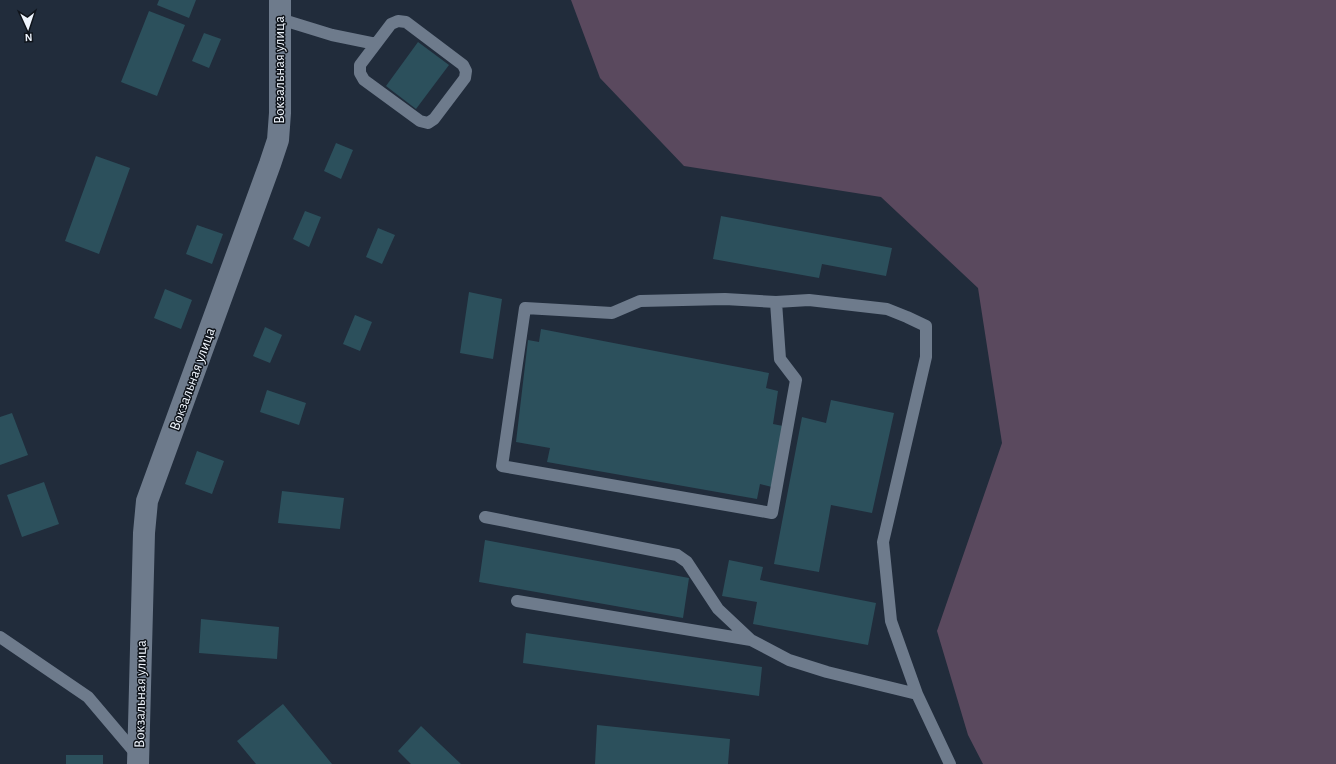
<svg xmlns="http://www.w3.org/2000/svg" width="1336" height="764" font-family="'Alegreya Sans',sans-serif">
	<rect width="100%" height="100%" fill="#212c3b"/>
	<path fill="#5a495e" d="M571,0H1336V764H983L968,735L937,631L1002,443L978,288L881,197L684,166L600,78Z"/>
	<path fill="#2c505c" d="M159,0H196L189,18L157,5Z
		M149,11L185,25L157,96L121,82Z
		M204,33L221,39L209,68L192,61Z
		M418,42L449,65L416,109L386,86Z
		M336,143L353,150L341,179L324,171Z
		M96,156L130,168L99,254L65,241Z
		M305,211L321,217L309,247L293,239Z
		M721,216L892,248L886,276L822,264L819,278L713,259Z
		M197,225L223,234L212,264L186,254Z
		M378,228L395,235L382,264L366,257Z
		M165,289L192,300L181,329L154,318Z
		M469,292L502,299L493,359L460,353Z
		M355,315L372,322L360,351L343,344Z
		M265,327L282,335L270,363L253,356Z
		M541,329L769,373L766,388L778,391L773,424L783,426L772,487L760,484L757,499L547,462L550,448L516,442L528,340L539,342Z
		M267,390L306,403L299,425L260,412Z
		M831,400L894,413L872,513L831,505L819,572L774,564L802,417L826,423Z
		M12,413L28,455L0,465V417Z
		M197,451L224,461L212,494L185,484Z
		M44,482L59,524L22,537L7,495Z
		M282,491L344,498L340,529L278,523Z
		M485,540L689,578L683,618L479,582Z
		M729,560L763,567L760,580L876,603L868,645L753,624L757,602L722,596Z
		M201,619L279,627L277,659L199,653Z
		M526,633L762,667L759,696L523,663Z
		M283,704L332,764H256L237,741Z
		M597,725L730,739L728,764H595Z
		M421,726L461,764H411L398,751Z
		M66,755H103V764H66Z"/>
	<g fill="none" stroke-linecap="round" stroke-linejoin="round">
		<path stroke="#6e7b8c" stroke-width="12" d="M280,19L332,35L376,44
			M398,21L406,22L463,65L466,71L465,78L434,119L428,123L420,121L364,80L360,73V65L391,24Z
			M776,302L780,359L796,380L772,513L502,466L525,308L612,313L640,301L725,299L776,302L809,300L887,309L907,317L926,326V357L883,542L891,621L917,694L950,764
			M485,517L677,555L687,562L718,609L751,640
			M517,601L751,640L789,660L827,672L917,694
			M0,637L88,697L138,756"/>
		<path stroke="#6e7b8c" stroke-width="22" d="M138,764L144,533L147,501L270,164L278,140L280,113V0"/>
	</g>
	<g text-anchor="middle" stroke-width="3" stroke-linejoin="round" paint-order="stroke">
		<g font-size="15" fill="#eff5fd" stroke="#0f141b">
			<text transform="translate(279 70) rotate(-90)" y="5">Вокзальная улица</text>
			<text transform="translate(192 379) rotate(-70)" y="5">Вокзальная улица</text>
			<text transform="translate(140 694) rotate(-89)" y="5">Вокзальная улица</text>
		</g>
	</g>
	<g transform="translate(28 28) rotate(177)" stroke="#0f141b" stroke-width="3" paint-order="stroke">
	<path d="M0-3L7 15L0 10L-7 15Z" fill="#eff5fd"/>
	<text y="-6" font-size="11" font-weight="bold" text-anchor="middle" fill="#eff5fd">N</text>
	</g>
</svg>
